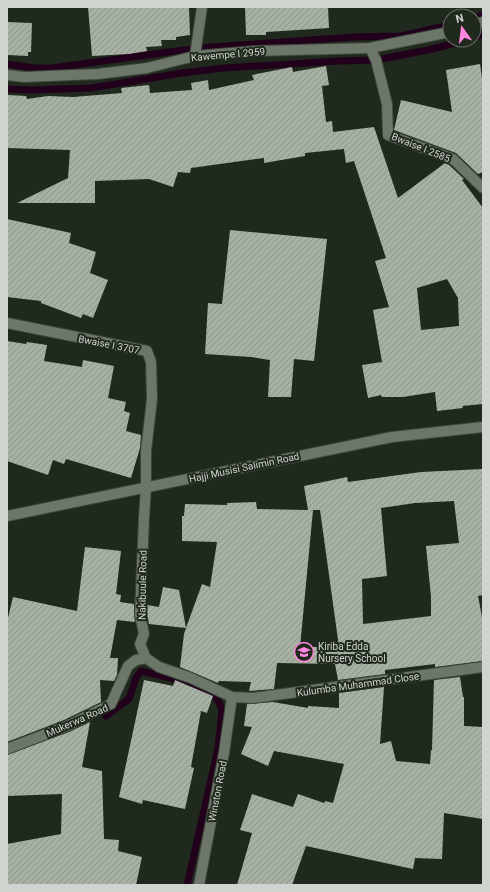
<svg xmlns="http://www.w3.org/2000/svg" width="490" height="892" font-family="Roboto,sans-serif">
	<defs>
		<pattern id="building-hatch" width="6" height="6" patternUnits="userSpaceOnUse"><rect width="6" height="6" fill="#a6b1a3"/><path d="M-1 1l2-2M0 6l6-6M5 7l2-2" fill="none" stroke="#8c958a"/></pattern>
	</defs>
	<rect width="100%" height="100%" fill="#20291e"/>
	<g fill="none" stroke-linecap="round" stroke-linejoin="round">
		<path stroke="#22001b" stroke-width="7" d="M474,19L483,15
			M474,38L483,34
			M7,64L34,68H52L176,51L212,47L354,37L401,36L450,25
			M7,89L33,90L91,88L182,73L224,68L339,61L376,60L428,50L468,40
			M106,716L129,699L136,678L141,671L187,682L211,693L219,702L222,710L218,749L187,885"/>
	</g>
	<path fill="url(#building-hatch)" fill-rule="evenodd" d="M88,7H189L190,35L176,37V40H161L162,46L146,47L147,51L129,54L92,56Z
		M245,7H328L329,28L266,32V35H246Z
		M7,22L32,23L31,52H28V56L7,55Z
		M480,64L483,85V172L478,174L456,153L394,130L401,100L452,112L446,70Z
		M326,66L329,85L322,86L326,122L332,121L333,132L374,127L398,198L445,163L449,165L464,179L462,180L483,208V404L462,406L463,408L437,411L435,392L403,397H382L381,395L368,398L362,365L382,362L373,310L389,307L375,261L386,258L354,161L346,163L344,149L305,153V156L264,163V158L191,168L190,173L178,172L173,187L149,179L95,181V203H17L68,178L70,150L7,148L8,95L26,96L27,99L48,96L73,97L122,93L121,88L149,85L150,93L192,90L191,83L208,80L209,90L254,80L252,75L292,67L293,72ZM447,279L458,298L459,326L421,330L417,288Z
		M7,219L71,233L69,243L96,252L90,273L108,280L93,318L83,314L81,318L41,303V301L7,297Z
		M230,230L327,239L314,361L294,359L291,397H268L270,360L251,357L205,354L208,303L222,304Z
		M7,341L26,344L27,342L47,345L44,361L82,367L83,360L114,366L108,398L126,402L124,411L130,413L126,431L141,435L140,448L131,478L66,459L64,464L53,460L48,475L7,461Z
		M483,469V595L478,596L483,622V661L435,667V664L385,670V674L338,680L335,664L277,663L274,689L249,691L251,682L219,681L218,683L180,667L184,634L186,628L149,624L147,614V605L159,607L163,587L179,590L186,628L202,584L210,587L217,542L182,541V516H184L185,504L227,505V503L256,502L257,509L308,510L304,486L347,477L348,482L421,472ZM454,501L459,543L426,546L431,597V616L363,624L362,579L387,576L381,508L415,503ZM313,510H320L339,647H300Z
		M85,547L121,551L116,594L121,595L120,602L134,604V615L135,622L117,620L110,658H118L117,675L114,681L100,680L101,702L64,720L7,742V622L13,597L77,611Z
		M460,677L463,697H464V726L483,727V819L444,813L442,859L415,858L413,869L306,846L292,885H237L252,833L240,830L252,794L293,807L298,794L324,803L325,801L333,803L344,764L274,751L268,766L241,754L252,727L244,726L247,704L273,702L308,708V706L339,708V693L384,687L380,744L391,741L396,761L430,764L431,750H432L434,680Z
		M144,680L173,686L175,680L213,696L207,713L201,711L191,767L194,768L185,809L143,800L142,804L119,797Z
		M90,722L82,767L102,771L104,839L119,840L118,851L142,857L136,885H7V844L61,834L62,794L7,796V755L69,732Z"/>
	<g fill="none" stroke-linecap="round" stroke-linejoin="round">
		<g stroke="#3d453b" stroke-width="12">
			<path id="minor" d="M474,25L483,22
				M370,48L376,60L387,104L388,135L453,159L483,188
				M195,56L202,7
				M7,75L24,77L98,74L147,68L195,56L256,51L370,48L450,32
				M7,323L147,351L151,362L152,399L146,451V487L144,518L140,615L144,634L140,644L146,658L159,667L191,678L232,697L253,698L483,667
				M7,516L392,437L483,427
				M7,749L67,726L111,704L128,666L136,660L146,658
				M199,885L224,753L232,697"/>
		</g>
		<use href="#minor" stroke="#6c7669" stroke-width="10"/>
	</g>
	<defs>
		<g id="school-ring" transform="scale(1)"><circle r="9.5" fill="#20291e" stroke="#ff85df" stroke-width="1.5"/><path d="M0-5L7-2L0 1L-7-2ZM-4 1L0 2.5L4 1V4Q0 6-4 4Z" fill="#ff85df"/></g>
	</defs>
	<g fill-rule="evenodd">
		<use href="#school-ring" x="304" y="652"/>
	</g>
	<g text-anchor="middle" stroke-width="4" stroke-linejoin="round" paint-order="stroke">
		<g font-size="10" fill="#cfd5ce" stroke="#20291e">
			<text transform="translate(228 54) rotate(-5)" y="4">Kawempe I 2959</text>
			<text transform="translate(421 147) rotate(22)" y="4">Bwaise I 2585</text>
			<text transform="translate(109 344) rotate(11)" y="4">Bwaise I 3707</text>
			<text transform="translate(244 467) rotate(-12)" y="4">Hajji Musisi Salimin Road</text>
			<text transform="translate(142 585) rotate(-89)" y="4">Nakibuule Road</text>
			<text transform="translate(358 684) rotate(-8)" y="4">Kulumba Muhammad Close</text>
			<text transform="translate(77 720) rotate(-24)" y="4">Mukerwa Road</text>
			<text transform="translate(217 791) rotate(-79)" y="4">Winston Road</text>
		</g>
		<g font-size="10" fill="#cfd5ce" stroke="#20291e" text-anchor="start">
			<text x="318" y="650">Kiriba Edda<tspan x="318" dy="12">Nursery School</tspan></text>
		</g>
	</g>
	<rect width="490" height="892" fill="none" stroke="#cfd5ce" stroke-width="16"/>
	<g transform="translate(462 28) rotate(346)"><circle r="19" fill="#20291e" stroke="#666e64"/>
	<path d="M0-3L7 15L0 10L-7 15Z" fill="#ff85df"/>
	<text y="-6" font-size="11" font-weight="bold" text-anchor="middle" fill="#cfd5ce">N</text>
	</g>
</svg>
